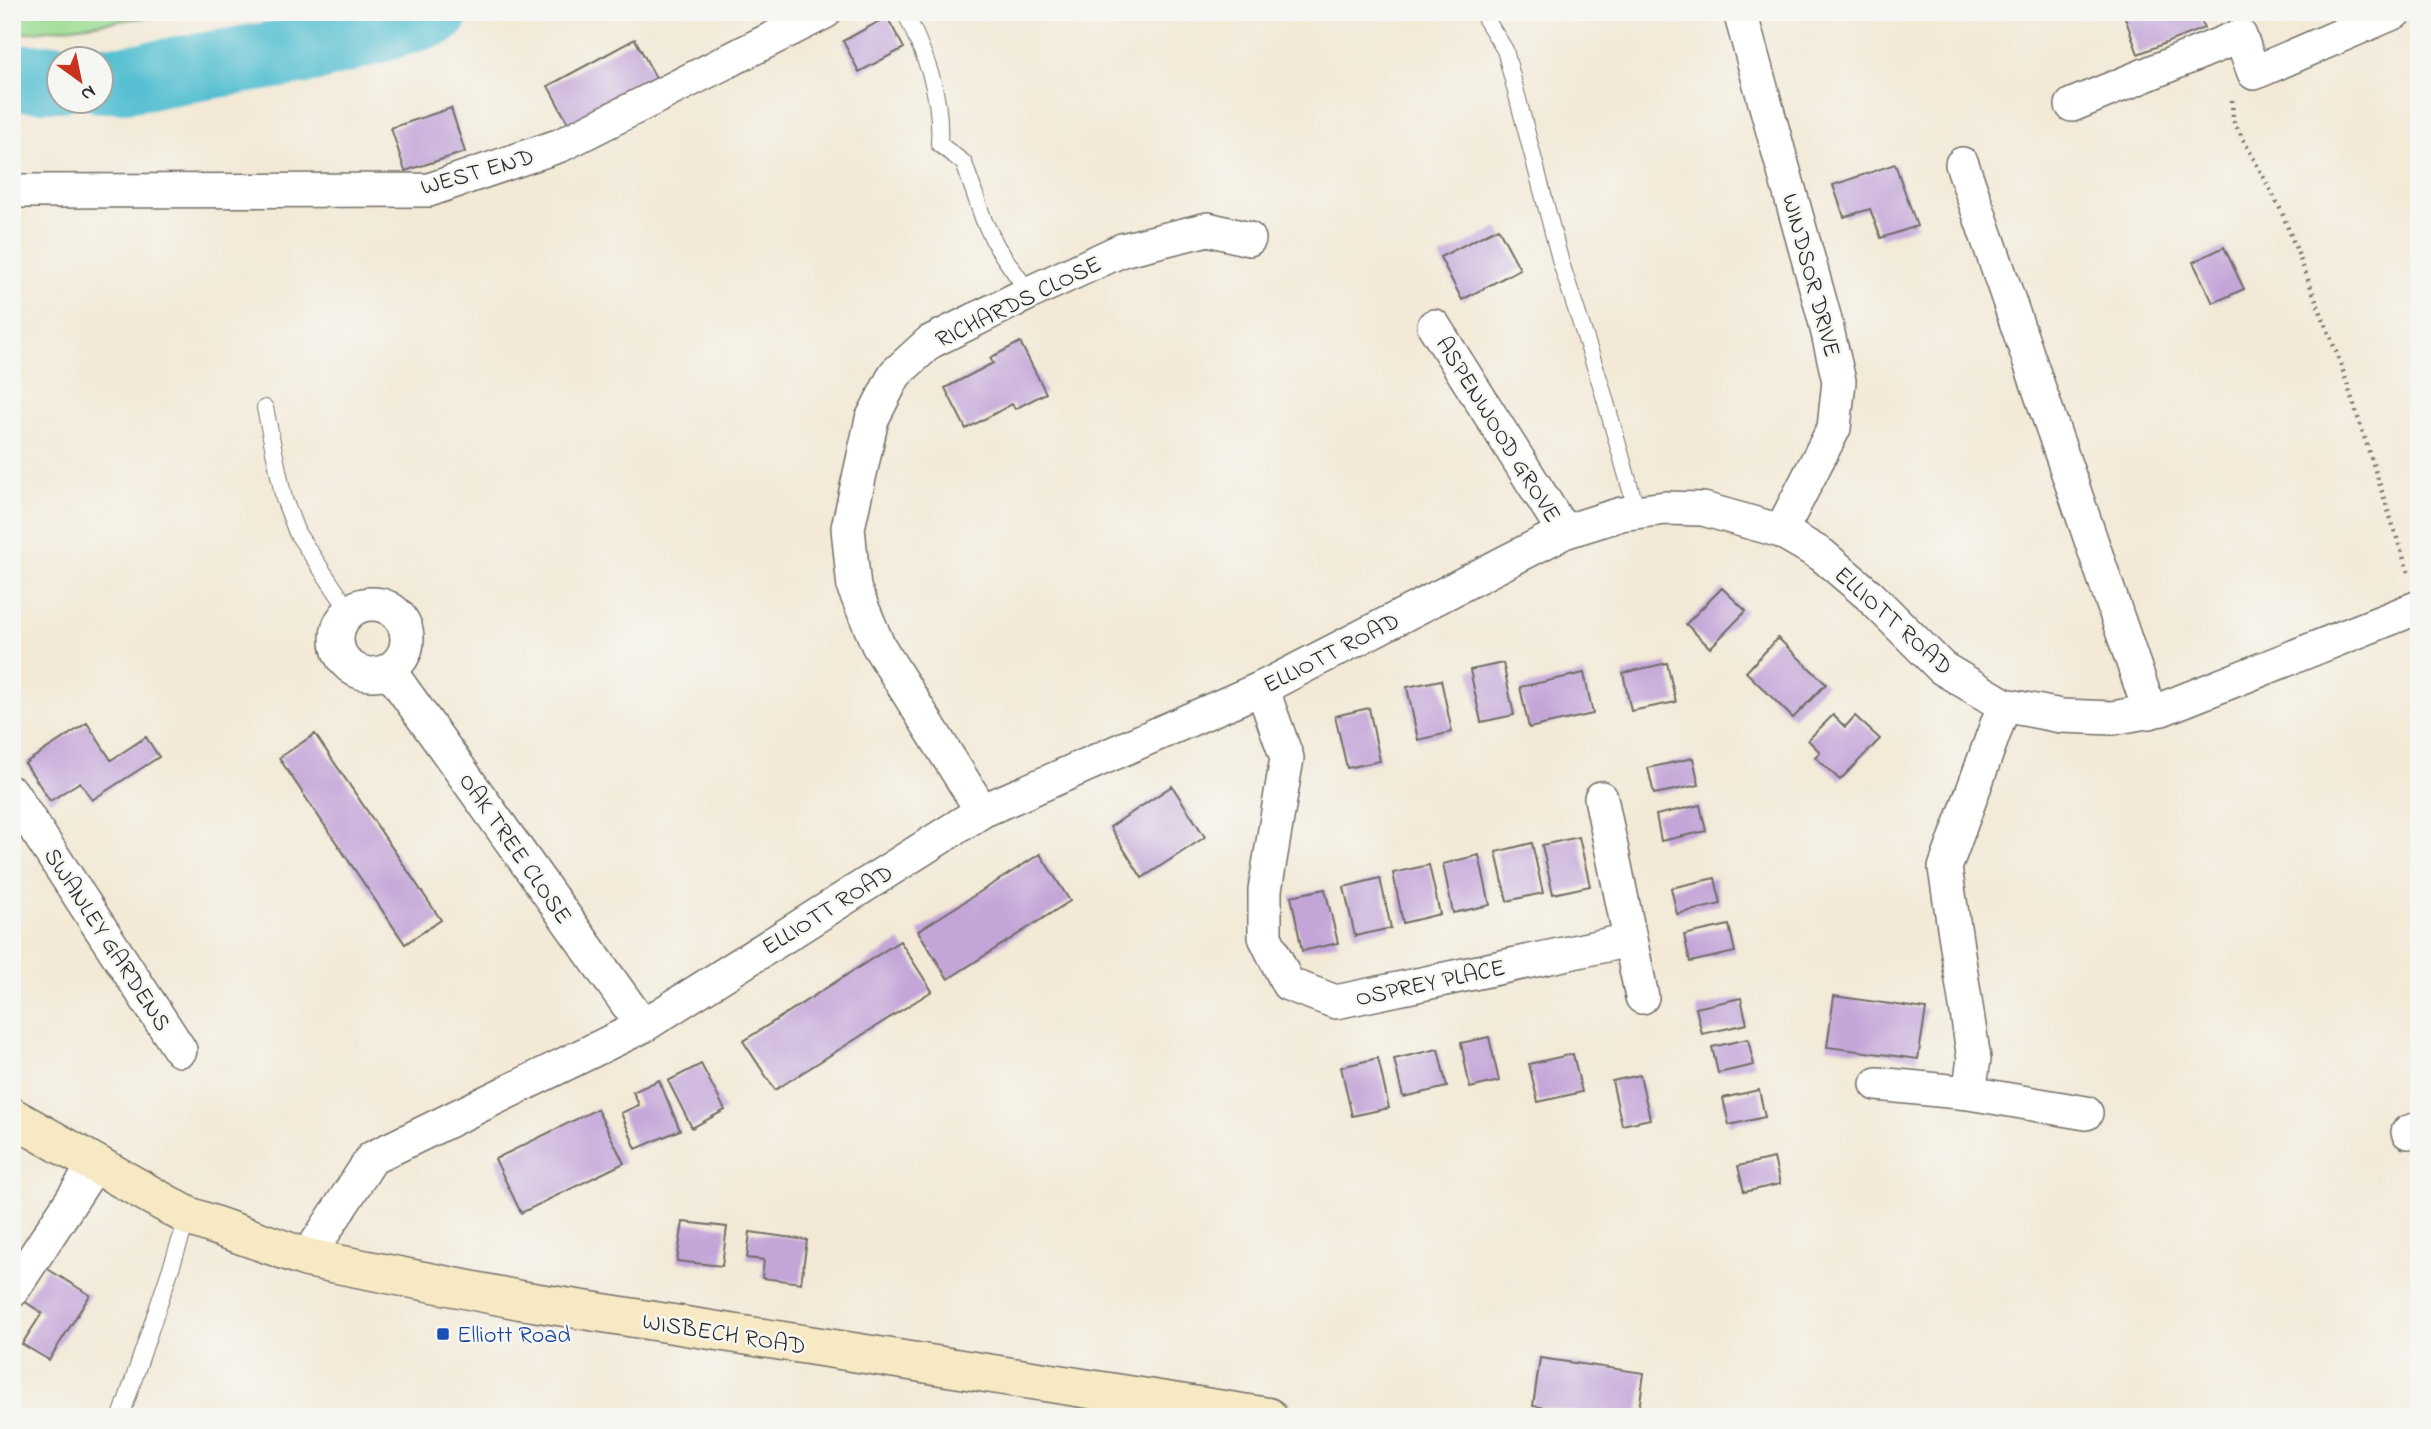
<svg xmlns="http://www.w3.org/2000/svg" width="2431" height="1429" font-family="'Indie Flower',sans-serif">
	<rect width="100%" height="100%" fill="#f6f6f2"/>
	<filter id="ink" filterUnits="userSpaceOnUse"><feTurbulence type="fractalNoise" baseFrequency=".0143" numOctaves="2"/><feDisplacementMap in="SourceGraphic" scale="14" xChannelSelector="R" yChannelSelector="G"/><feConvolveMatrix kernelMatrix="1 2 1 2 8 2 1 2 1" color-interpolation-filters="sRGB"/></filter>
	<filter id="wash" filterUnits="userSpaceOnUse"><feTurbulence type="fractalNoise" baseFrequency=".00686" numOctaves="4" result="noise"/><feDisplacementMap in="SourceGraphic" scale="28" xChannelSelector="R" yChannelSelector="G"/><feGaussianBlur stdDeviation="1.57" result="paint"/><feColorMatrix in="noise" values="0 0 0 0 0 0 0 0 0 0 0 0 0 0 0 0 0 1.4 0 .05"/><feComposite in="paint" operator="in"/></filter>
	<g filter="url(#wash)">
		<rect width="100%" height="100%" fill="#f3e9d6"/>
		<path fill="#9ddd93" stroke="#64845f" stroke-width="2" d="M12,12H189L25,33L12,32Z"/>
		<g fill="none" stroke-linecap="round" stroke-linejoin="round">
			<path stroke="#55bfd1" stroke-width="68" d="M12,78H60
				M102,79H125L312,49L435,12"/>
		</g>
		<g id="blocks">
			<path fill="#c3a5d8" d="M2123,12H2198L2204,28L2138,54Z
				M887,17L904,48L859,72L843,41Z
				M635,39L657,80L570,127L548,86Z
				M451,108L465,152L405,171L391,128Z
				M1895,164L1917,226L1881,238L1870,209L1844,217L1833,185Z
				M1498,228L1520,269L1462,300L1440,257Z
				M2224,247L2244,289L2213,303L2193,262Z
				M1020,342L1046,393L1015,409L1012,404L966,429L945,388L993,363L990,358Z
				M1722,588L1746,611L1710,648L1686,624Z
				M1778,638L1826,684L1793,718L1746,672Z
				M1503,663L1514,715L1481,722L1470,670Z
				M1667,663L1676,702L1631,711L1623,673Z
				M1584,673L1593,714L1529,728L1520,687Z
				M1441,680L1452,732L1418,740L1407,687Z
				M1369,708L1380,761L1347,768L1335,716Z
				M1833,715L1845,727L1855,716L1880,739L1840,780L1815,757L1820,752L1808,740Z
				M87,723L111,760L146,737L159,757L92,800L80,782L50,801L25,763Z
				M315,734L441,920L405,944L279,758Z
				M1693,758L1699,785L1654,794L1648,768Z
				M1172,786L1205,837L1142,878L1110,827Z
				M1700,805L1706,831L1661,841L1656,815Z
				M1579,837L1590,886L1553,894L1542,845Z
				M1532,843L1543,893L1507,901L1496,852Z
				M1040,854L1070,901L948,979L918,931Z
				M1479,855L1490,905L1453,913L1443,864Z
				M1429,865L1440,914L1403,923L1393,873Z
				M1380,878L1391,928L1355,936L1344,887Z
				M1715,878L1721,904L1677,914L1671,888Z
				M1325,889L1338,943L1302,951L1291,896Z
				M1729,925L1735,952L1690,962L1684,935Z
				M900,941L932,991L775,1090L743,1041Z
				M1834,996L1926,1009L1918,1059L1827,1047Z
				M1741,998L1747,1024L1702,1034L1696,1008Z
				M1489,1037L1499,1081L1470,1088L1461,1043Z
				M1748,1039L1754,1065L1718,1073L1712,1047Z
				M1438,1049L1447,1087L1403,1097L1394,1059Z
				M1573,1054L1582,1092L1538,1102L1529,1064Z
				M1378,1058L1389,1108L1352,1116L1341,1067Z
				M701,1064L725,1110L692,1128L668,1081Z
				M1640,1075L1650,1119L1622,1125L1612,1081Z
				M659,1080L680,1130L636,1149L621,1113L639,1105L633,1092Z
				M1759,1090L1765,1117L1729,1125L1723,1098Z
				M597,1109L624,1163L521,1213L495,1159Z
				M1774,1158L1780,1184L1744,1192L1738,1166Z
				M683,1222L727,1227L722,1266L677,1261Z
				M750,1232L807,1240L801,1283L762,1278L764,1260L747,1258Z
				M46,1268L90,1295L49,1360L22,1344L42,1313L24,1301Z
				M1540,1358L1644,1373L1638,1417H1611L1533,1406Z"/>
		</g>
	</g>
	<g filter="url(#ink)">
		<use href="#blocks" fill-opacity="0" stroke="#716e67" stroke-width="2"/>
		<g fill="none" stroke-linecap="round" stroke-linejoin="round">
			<g stroke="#716e67" stroke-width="18">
				<path id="service" d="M905,12C926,57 942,94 939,144L964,163L984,221L997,247L1029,293
					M1484,16L1505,50L1561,263L1601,385L1637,512
					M265,408L284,499L297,533L350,612
					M121,1417L188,1217"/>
			</g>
			<g stroke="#716e67" stroke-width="36">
				<path id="minor" d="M1740,12L1824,316L1839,381L1834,428L1781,531
					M2072,105L2240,36L2254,73L2395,12
					M1962,164L2150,712
					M12,191L429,190L561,145L825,12
					M1434,326L1564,532
					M337 639a35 35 0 1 1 70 0a35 35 0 1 1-70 0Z
					M389,670L643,1026
					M1262,688L1287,758L1265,890V937L1288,984L1336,1002L1630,940
					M12,793L180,1050
					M1601,798L1642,997
					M982,811L878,645L854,588L848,528L872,419L895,374L930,342L1029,293L1122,250L1208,229L1249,239
					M1877,1084L1969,1093L2086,1113
					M1969,1093L1974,1059L1945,868L2004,705
					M2408,1132L2419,1129
					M307,1258L372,1158L643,1026L982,811L1262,688L1564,532L1621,514L1665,508L1703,509L1781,531L1822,555L1869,595L1942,668L2004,705L2061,716L2113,718L2162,709L2419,607
					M12,1291L96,1163"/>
			</g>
			<g stroke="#716e67" stroke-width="41">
				<path id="secondary" d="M12,1117L188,1216L307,1258L520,1300L1268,1417"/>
			</g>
			<path stroke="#716e67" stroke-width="4.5" stroke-dasharray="2 5" stroke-linecap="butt" d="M2232,100L2233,120L2281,210L2340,362L2409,575"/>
			<use href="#service" stroke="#fff" stroke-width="16"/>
			<use href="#minor" stroke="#fff" stroke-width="33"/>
			<use href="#secondary" stroke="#f7e9c3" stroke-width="38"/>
		</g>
	</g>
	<rect fill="#1a4fb4" stroke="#f6f6f2" stroke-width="2.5" x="436" y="1327" width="14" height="14" rx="3.5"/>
	<g text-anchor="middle" stroke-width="5" stroke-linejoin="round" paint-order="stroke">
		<g font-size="24" fill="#2b2b2b" stroke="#f6f6f2">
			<text transform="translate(477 171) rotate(-16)" y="8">WEST END</text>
			<text transform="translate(1812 275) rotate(75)" y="8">WINDSOR DRIVE</text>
			<text transform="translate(1018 301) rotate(-26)" y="8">RICHARDS CLOSE</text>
			<text transform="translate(1499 429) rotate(58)" y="8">ASPENWOOD GROVE</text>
			<text transform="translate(1894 620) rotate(42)" y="8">ELLIOTT ROAD</text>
			<text transform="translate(1331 652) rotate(-27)" y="8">ELLIOTT ROAD</text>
			<text transform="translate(516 848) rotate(55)" y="8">OAK TREE CLOSE</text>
			<text transform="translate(827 909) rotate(-32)" y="8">ELLIOTT ROAD</text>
			<text transform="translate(108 939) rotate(57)" y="8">SWANLEY GARDENS</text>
			<text transform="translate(1430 982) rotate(-12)" y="8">OSPREY PLACE</text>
			<text transform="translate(724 1333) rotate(9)" y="8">WISBECH ROAD</text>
		</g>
		<g font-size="24" fill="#164399" stroke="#f6f6f2" text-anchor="start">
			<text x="457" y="1342">Elliott Road</text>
		</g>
	</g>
	<rect width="2431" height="1429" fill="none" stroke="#f6f6f2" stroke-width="42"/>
	<g transform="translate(80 80) rotate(147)"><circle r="33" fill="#f6f6f2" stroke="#a5a5a2" stroke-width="2"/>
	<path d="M0-5L12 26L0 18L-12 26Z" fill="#c8321e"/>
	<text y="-10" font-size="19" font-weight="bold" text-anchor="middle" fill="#2b2b2b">N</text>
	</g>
</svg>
